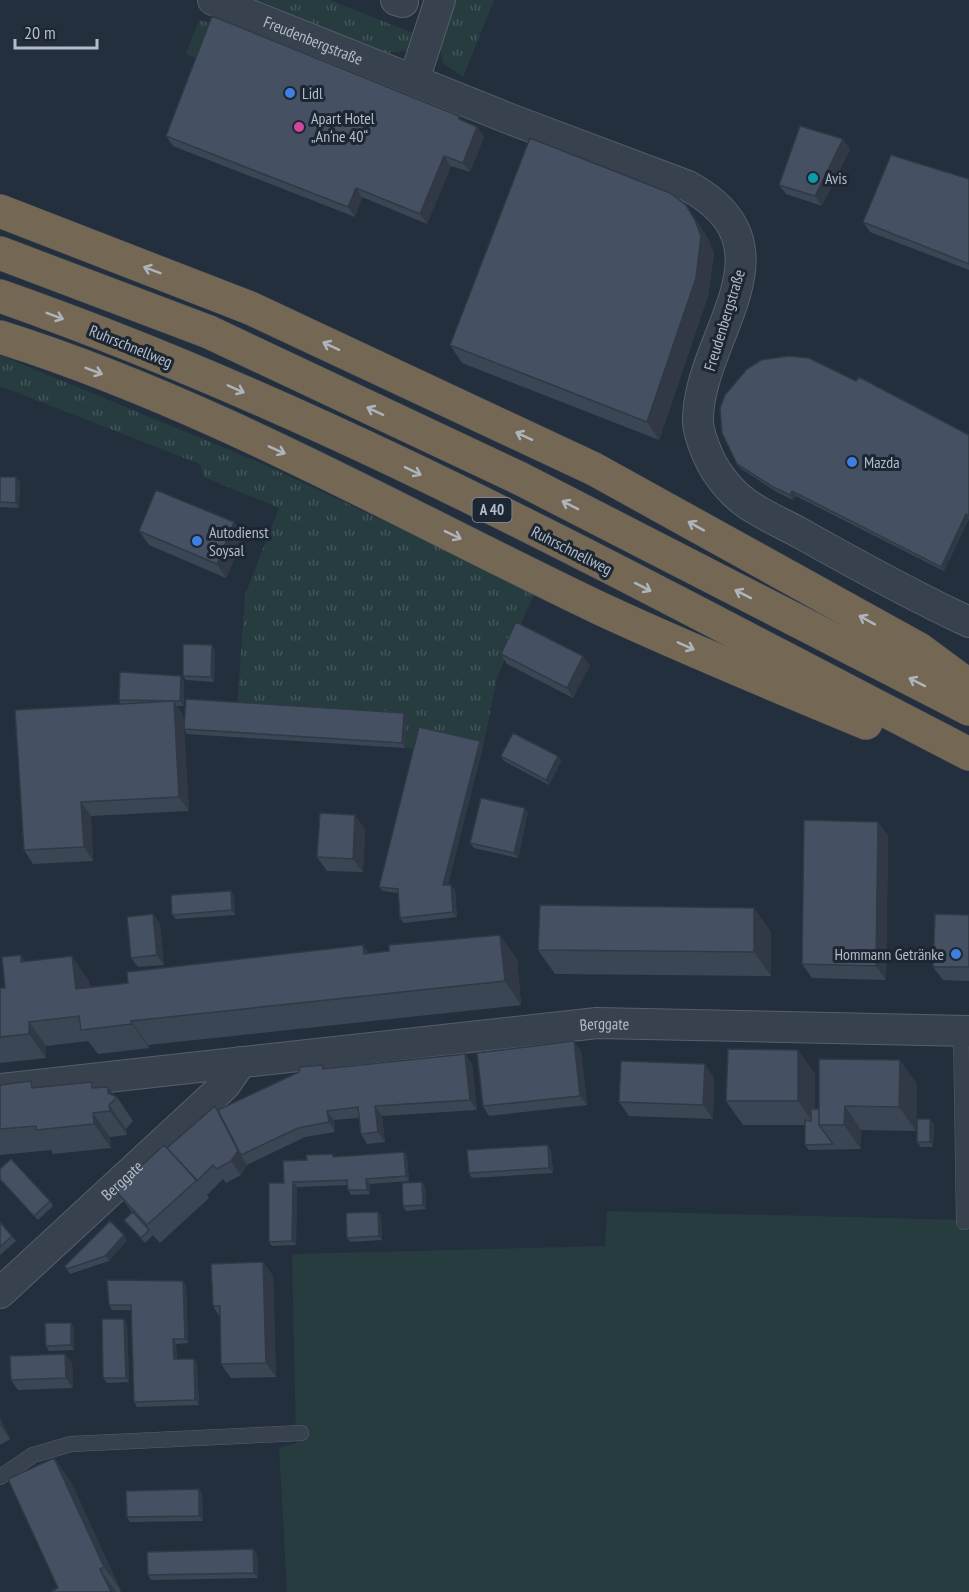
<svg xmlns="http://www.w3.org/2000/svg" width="969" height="1592" font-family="'PT Sans Narrow',sans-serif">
	<defs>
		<pattern id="grass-tufts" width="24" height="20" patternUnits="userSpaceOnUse" patternTransform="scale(1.5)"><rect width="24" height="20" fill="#263c3f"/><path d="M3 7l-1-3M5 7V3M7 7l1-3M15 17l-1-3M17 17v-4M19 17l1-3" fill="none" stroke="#435659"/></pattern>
	</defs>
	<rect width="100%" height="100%" fill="#242f3e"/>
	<path fill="url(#grass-tufts)" d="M259,0H330L418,35L409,51L383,53Z
		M452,0H494L463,77L443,63C437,40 445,22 452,0Z
		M199,20L219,25L205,62L186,54Z
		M0,355L261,463L535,592L497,678L483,747L423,732L418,748H405L407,718L237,707L245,595L279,508L204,477L200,464L0,386Z"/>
	<path fill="#263c3f" d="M607,1211L969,1220V1592H287L279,1448L296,1443L292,1254L605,1246Z"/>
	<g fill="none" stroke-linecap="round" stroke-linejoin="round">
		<g stroke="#565f6c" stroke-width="16">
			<path id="lane" d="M961,1031L964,1222
				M0,1477L33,1455L71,1444L301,1433"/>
		</g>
		<g stroke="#565f6c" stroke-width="32">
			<g id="street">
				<path id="s1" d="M213,0L510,119L688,186C798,246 702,332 698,416C697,431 705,450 712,464C717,473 726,485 734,493C751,510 778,521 800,533C855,564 911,595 969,622"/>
				<path d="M396,0L403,2"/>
				<path d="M414,80L440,0"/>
				<path id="s2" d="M0,1089L597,1023L969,1031"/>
				<path id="s3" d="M0,1293L225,1085L241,1062"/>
			</g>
		</g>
		<g stroke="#434c59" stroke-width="34">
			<path id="highway" d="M0,211L250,308L594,469L919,649L969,686
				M0,253L209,332L521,479L969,709
				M0,296C338,414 652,591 969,754
				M0,337C209,403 402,514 599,608C687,649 777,686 866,723"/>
		</g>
		<use href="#lane" stroke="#38414e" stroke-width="15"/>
		<use href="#street" stroke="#38414e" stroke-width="30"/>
		<use href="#highway" stroke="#746855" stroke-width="33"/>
	</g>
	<path fill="#3b4654" d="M463,121L477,127L484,137L470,172L451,166L427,224L362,197L355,217L173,146L166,136Z
		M850,149L822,206L786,194L779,185Z
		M969,179V270L870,232L863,222Z
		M698,223L707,237L714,253L708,296L659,440L462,363L450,345Z
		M969,435V519L944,571L796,496L793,500L777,492L740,468L737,464Z
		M0,477L20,482L19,508L0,507Z
		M139,531L244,536L226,578L149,545Z
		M215,650L214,682L186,680L183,676Z
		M501,654L590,665L573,698L507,664Z
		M181,676L184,681V706H177L183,715L184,726L404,713L407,717L405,748L187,734L184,729L189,811L91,816L93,861L33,864L24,850L121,704L119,700Z
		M480,741L483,746L448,885L455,890L457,917L404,923L400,918L398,893L383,891L379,887Z
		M501,756H558L561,761L549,785L504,761Z
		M528,812L518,858L474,848L470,843Z
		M878,822L888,836L886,980L812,978L802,964Z
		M365,829L363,872L327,871L317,857Z
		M234,896L235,915L176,919L172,915Z
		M754,908L771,932V976L555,974L538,950Z
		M153,914L160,924L164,965L138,967L131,958Z
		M969,915V981L943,980L933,967Z
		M363,945L369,954L517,959L521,1005L148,1045L149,1048L98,1054L88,1041L46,1046V1058L0,1063V988H5L26,962L88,980L90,987L128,983Z
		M798,1050L815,1074V1109H819L917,1084L916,1131L861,1130V1149L809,1150L805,1145V1125H743L726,1101Z
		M581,1051L587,1105L489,1116L483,1106Z
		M465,1054L472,1064L477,1110L382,1116L385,1142L367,1144L361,1134L359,1118L334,1120L335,1132L305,1137L247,1165L241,1175L226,1183L223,1179L207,1195L209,1198L160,1243L152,1234L153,1235L145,1243L124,1220L132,1212L115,1190L167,1148L215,1106L218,1110L325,1069Z
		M714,1078L713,1119L629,1116L619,1102Z
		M92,1082L96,1088L117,1097L133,1121L126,1129L127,1135L110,1137L111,1148L53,1154L51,1150L0,1155V1085L36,1087Z
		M934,1124L933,1147H921L917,1142Z
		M551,1150L553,1173L472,1178L469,1173Z
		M404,1152L407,1157L409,1181L370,1184V1194L351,1195L348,1190V1185L297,1187L296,1245L272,1246L269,1242L284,1183L307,1160L334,1157Z
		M0,1169L50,1201L53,1206L38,1220L0,1180Z
		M422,1182L425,1187L426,1209L406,1211L403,1206Z
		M378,1212L381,1216L382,1240L351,1242L347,1238Z
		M0,1222L16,1241L0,1255Z
		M124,1235L127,1240L109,1261L70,1274L65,1266Z
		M263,1262L273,1276L276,1377L231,1378L221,1364L220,1317L213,1306Z
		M186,1285L188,1343L176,1344L177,1359L197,1363L199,1405L137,1407L134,1402L131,1310H112L109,1305Z
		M71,1323L74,1328V1350L49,1351L46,1346Z
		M127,1324L129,1382L107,1383L103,1378Z
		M65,1354L72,1363L73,1388L18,1390L11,1380Z
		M0,1418L10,1439L0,1445Z
		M54,1458L71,1482L121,1591L119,1592H53L58,1588Z
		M199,1489L202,1494L203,1521L130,1522L127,1517Z
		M253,1549L257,1554L258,1578L151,1580L148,1575Z"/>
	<path fill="#303945" d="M477,127L484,137L470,172L463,163Z
		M843,139L850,149L822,206L815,196Z
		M444,156L451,166L427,224L420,214Z
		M356,188L362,197L355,217L348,207Z
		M686,205L707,237L714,253L708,296L659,440L647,422Z
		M16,477L20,482L19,508L16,503Z
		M792,491L796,496L793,500L790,495Z
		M966,514L969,519L944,571L941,567Z
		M234,522L244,536L226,578L217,564Z
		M212,645L215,650L214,682L211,677Z
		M583,656L590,665L573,698L567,688Z
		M181,676L184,681V706L180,701Z
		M174,701L183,715L189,811L179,797Z
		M404,713L407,717L405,748L402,743Z
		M480,741L483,746L447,889L443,885Z
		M558,756L561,761L549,785L546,780Z
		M81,802L91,816L93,861L84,847Z
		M525,808L528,812L518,858L514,853Z
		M355,815L365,829L363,872L353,859Z
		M878,822L888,836L886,980L876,966Z
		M451,885L455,890L457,917L453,912Z
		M231,891L234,896L235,915L232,910Z
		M754,908L771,932V976L754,952Z
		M153,914L160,924L164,965L157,955Z
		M500,935L517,959L521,1005L505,981Z
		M363,945L379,969L364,954Z
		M21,955L38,979L21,962Z
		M72,956L88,980L93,1013L76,989Z
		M131,1021L148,1045L149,1048L132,1024Z
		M29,1022L46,1046V1058L29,1034Z
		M574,1041L581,1051L587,1105L580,1096Z
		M798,1050L815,1074V1125L798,1101Z
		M465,1054L472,1064L477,1110L470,1100Z
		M900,1060L917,1084L916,1131L899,1107Z
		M705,1064L714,1078L713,1119L703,1105Z
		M108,1087L116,1098L108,1093Z
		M109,1105L126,1129L127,1135L110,1111Z
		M215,1106L225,1120L241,1155L247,1165L241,1175L231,1161Z
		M375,1106L382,1116L385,1142L378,1132Z
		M845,1106L861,1130V1149L844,1125Z
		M327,1111L334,1120L335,1132L329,1122Z
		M93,1113L110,1137L111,1148L94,1124Z
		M930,1119L934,1124L933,1147L930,1142Z
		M548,1145L551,1150L553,1173L549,1168Z
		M404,1152L407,1157L409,1181L406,1176Z
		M366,1179L370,1184V1194L367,1190Z
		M293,1182L297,1187L296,1245L292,1241Z
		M422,1182L425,1187L426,1209L423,1205Z
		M378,1212L381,1216L382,1240L379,1236Z
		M124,1235L127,1240L109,1261L105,1256Z
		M263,1262L273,1276L276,1377L266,1363Z
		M183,1281L186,1285L188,1343L185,1339Z
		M124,1319L127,1324L129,1382L126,1378Z
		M71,1323L74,1328V1350L71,1345Z
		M173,1339L176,1344L177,1364L174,1359Z
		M65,1354L72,1363L73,1388L66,1378Z
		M194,1359L197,1363L199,1405L195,1400Z
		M0,1418L10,1439L0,1425Z
		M54,1458L71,1482L121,1591L104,1567Z
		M199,1489L202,1494L203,1521L199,1516Z
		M253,1549L257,1554L258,1578L254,1573Z
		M100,1569L116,1592H111Z"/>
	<path fill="#455162" stroke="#303945" stroke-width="1.5" d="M212,16L459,116V119L477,127L463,163L444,156L420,214L356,188L348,207L166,136Z
		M800,126L843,139L815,196L779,185Z
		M530,138L670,193L686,205L695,220L701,236L696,278L647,422L450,345Z
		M891,155L969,179V264L863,222Z
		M789,356L809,358L856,381L859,377L969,435V516L966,514L941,567L792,491L790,495L773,487L737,464L722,433L720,408L725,395L747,369L761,360Z
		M0,477H16V503L0,502Z
		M156,490L234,522L217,564L139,531Z
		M516,622L583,656L567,688L501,654Z
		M183,644L212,645L211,677L183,676Z
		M120,672L181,676L180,701L119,700Z
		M186,699L404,713L402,743L184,729Z
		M174,701L179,797L81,802L84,847L24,850L15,710Z
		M419,727L480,741L443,885H451L453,912L400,918L398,889L379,887Z
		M513,733L558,756L546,780L501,756Z
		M481,798L525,808L514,853L470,843Z
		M320,813L355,815L353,859L317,857Z
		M804,820L878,822L876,966L802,964Z
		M231,891L232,910L172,915L171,895Z
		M540,905L754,908V952L538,950Z
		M153,914L157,955L131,958L127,917Z
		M935,914L969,915V967H933Z
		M500,935L505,981L131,1021L132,1024L81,1030L79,1016L29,1022V1034L0,1037V988H5L2,957L21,955V962L72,956L76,989L128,983L127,972L363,945L364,954L389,951V945Z
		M574,1041L580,1096L483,1106L477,1053Z
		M728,1049L798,1050V1101H726Z
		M465,1054L470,1100L375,1106L378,1132L361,1134L358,1107L327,1111L329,1122L298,1128L241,1155L218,1110L299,1072L300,1067L322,1065L323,1069Z
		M819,1059L900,1060L899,1107L845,1106L844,1125H819Z
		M621,1061L705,1064L703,1105L619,1102Z
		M31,1081L32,1088L92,1082V1088L108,1087V1093L117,1097L109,1105L110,1111L93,1113L94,1124L36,1130V1126L0,1129V1085Z
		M215,1106L238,1151L231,1161L217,1169L213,1165L197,1181L167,1148Z
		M811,1109H819V1125L833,1144L805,1145V1120L811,1121Z
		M917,1119H930V1142H917Z
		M164,1145L197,1180L147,1225L115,1190Z
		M548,1145L549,1168L469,1173L467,1150Z
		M404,1152L406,1176L366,1179L367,1190H348L347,1180L293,1182L292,1241L269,1242V1183H284L283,1161L307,1160L306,1155L333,1154V1157Z
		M11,1159L50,1201L34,1216L0,1179V1169Z
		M422,1182L423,1205L403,1206L402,1183Z
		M133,1212L149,1230L141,1238L124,1220Z
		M378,1212L379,1236L347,1238L346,1213Z
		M110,1221L124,1235L105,1256L67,1269L65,1266Z
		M0,1222L12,1236L0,1247Z
		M263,1262L266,1363L221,1364L220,1306H213L211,1264Z
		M107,1280L183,1281L185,1339H173L174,1359H194L195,1400L134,1402L131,1305H109Z
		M102,1319H124L126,1378H103Z
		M45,1323H71V1345L46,1346Z
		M65,1354L66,1378L11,1380L10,1356Z
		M54,1458L104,1567L100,1569L111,1592H53L52,1591L58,1588L8,1479Z
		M199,1489V1516L127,1517L126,1491Z
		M253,1549L254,1573L148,1575L147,1552Z"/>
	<defs><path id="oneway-shaft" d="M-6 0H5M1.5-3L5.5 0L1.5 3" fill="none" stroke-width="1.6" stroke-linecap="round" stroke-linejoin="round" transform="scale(1.5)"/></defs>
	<g stroke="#aeb4bd">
		<use href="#oneway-shaft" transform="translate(152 270) rotate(-159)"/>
		<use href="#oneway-shaft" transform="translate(55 316) rotate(21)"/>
		<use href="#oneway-shaft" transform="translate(331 346) rotate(-155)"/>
		<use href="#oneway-shaft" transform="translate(94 371) rotate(21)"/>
		<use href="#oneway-shaft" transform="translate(236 389) rotate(24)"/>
		<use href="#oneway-shaft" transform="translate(375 411) rotate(-155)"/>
		<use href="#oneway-shaft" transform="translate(524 436) rotate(-155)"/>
		<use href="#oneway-shaft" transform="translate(277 450) rotate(24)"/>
		<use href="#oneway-shaft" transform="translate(413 471) rotate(26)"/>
		<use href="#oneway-shaft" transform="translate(570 505) rotate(-153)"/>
		<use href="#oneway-shaft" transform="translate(696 526) rotate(-151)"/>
		<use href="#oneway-shaft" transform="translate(453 535) rotate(26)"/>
		<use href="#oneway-shaft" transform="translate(643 587) rotate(27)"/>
		<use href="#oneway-shaft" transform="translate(743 594) rotate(-153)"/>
		<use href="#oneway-shaft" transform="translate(867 620) rotate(-151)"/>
		<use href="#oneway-shaft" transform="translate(686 646) rotate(24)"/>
		<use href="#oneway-shaft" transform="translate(917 682) rotate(-153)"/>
	</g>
	<g fill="#3f7fe0" stroke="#1d2633" stroke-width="2">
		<circle cx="290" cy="93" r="6"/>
		<circle cx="852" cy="462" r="6"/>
		<circle cx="197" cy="541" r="6"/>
		<circle cx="956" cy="954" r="6"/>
	</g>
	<circle fill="#d1479c" stroke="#1d2633" stroke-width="2" cx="299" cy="127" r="6"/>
	<circle fill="#0f9aa8" stroke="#1d2633" stroke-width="2" cx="813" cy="178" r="6"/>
	<g text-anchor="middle" stroke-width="6" stroke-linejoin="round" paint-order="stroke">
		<rect fill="#1d2633" stroke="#878f9c" stroke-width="1.5" x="472.5" y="498" width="39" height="24" rx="4.5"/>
		<g font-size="15" font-weight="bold" fill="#b4bcc9">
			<text x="492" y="515">A 40</text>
		</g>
		<g font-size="16" fill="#b4bcc9" stroke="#1d2633">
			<text dy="6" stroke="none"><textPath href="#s1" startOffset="108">Freudenbergstraße</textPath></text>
			<text transform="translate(724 320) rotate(-73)" y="6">Freudenbergstraße</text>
			<text transform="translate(131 346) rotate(22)" y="6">Ruhrschnellweg</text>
			<text transform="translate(572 550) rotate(27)" y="6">Ruhrschnellweg</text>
			<text dy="6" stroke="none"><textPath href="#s2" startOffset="608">Berggate</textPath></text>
			<text dy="6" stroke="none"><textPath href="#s3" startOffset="166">Berggate</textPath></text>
		</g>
		<g font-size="16" fill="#b4bcc9" stroke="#1d2633" text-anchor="start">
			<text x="302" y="99">Lidl</text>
			<text x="311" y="124">Apart Hotel<tspan x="311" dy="18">„An‘ne 40“</tspan></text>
			<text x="825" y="184">Avis</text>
			<text x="864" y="468">Mazda</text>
			<text x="209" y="538">Autodienst<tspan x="209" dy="18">Soysal</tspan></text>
			<text x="944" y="960" text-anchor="end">Hommann Getränke</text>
		</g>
	</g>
	<path d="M15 39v9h82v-9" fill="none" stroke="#b4bcc9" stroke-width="3"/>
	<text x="24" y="39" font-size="18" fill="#b4bcc9" stroke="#1d2633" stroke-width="4.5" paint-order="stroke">20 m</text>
</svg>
